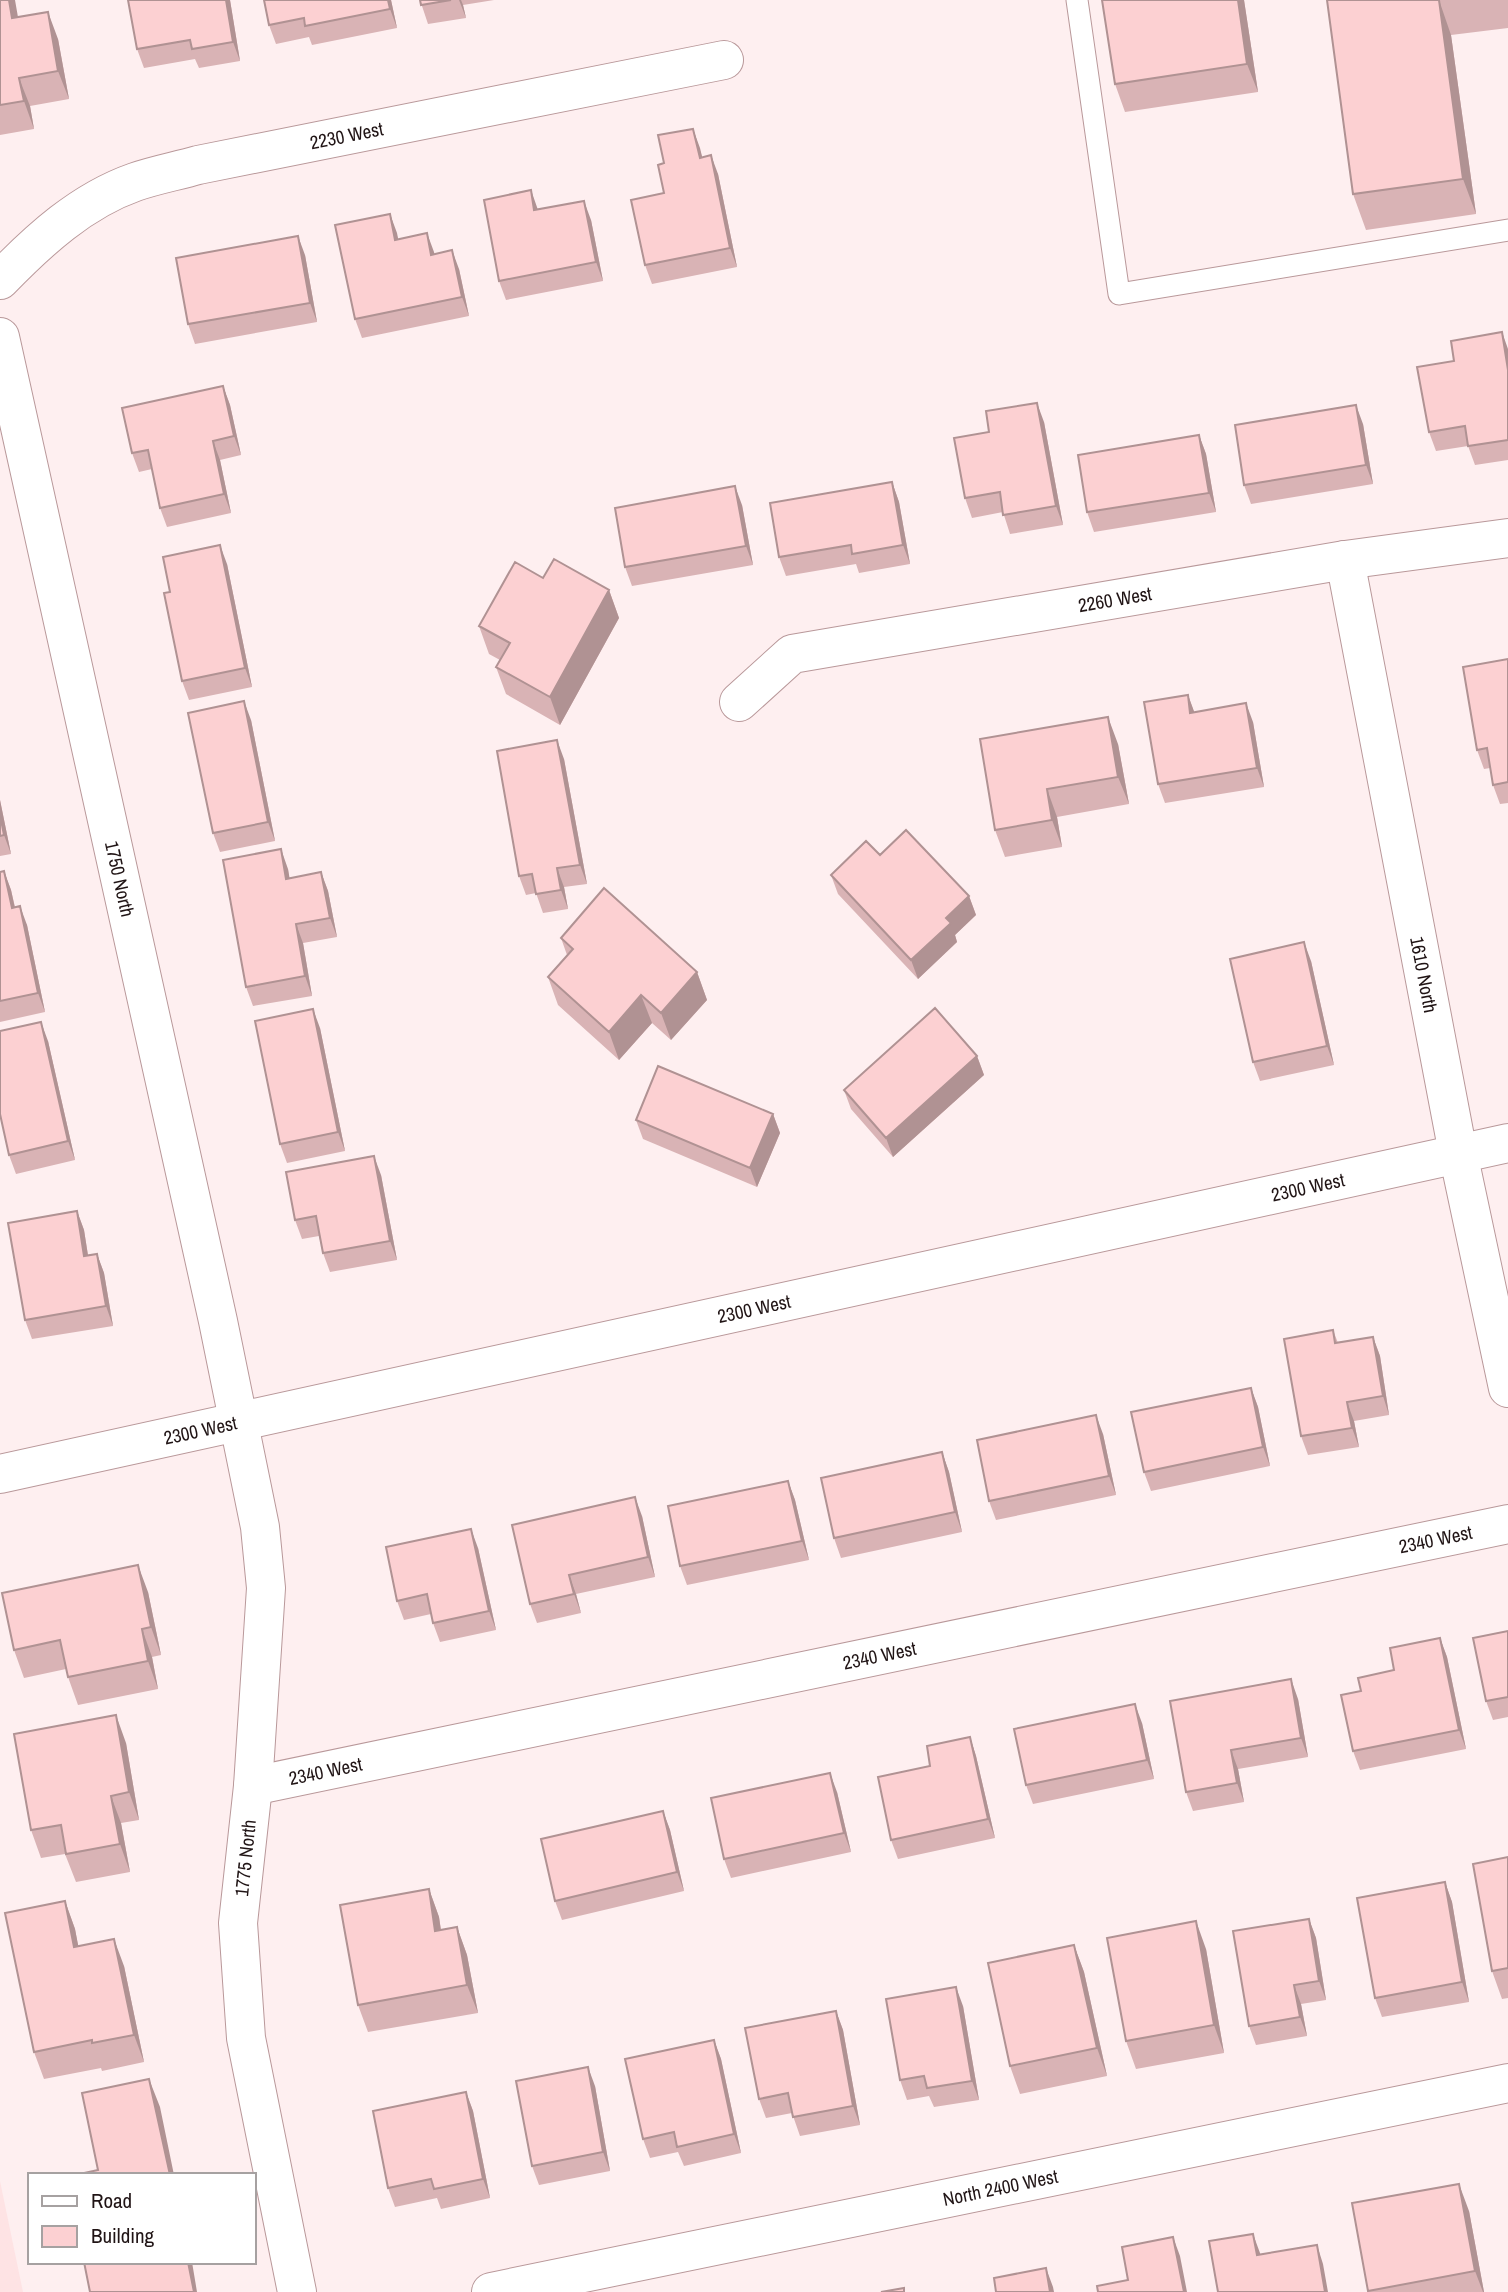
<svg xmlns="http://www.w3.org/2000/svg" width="1508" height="2292" font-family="'Archivo Narrow',sans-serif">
	<rect width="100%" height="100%" fill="#feeff0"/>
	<path fill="#fee3e4" d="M0,2181L23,2292H0Z"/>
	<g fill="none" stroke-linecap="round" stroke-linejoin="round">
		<g stroke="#b9989a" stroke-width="23">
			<path id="lane" d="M1077,0L1119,294L1508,230"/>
		</g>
		<g stroke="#b9989a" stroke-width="40">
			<g id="street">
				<path id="s1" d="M0,280C39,240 81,201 135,182C155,175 177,171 198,165L724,60"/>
				<path id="s2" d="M0,337L218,1321L260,1527L266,1588L253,1786L238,1923L246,2038L297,2292"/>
				<path id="s3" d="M1345,560L1458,1153L1508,1388"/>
				<path id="s4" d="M739,702L792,654L1345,560L1508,538"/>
				<path id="s5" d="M253,1786L1508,1524"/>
				<path id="s6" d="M491,2292L1508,2083"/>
			</g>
		</g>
		<g stroke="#b9989a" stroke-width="40">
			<g id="secondary">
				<path id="s7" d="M0,1474L1508,1143"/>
			</g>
		</g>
		<use href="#lane" stroke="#fff" stroke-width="21"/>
		<use href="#street" stroke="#fff" stroke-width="38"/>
		<use href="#secondary" stroke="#fff" stroke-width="38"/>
	</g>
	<path fill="#d9b3b5" d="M0,0L18,17L58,39L69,99L30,106L34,129L0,135Z
		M230,0L240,61L199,68L195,59L144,68L137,49Z
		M264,0H391L397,28L312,45L309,37L276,44L269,25Z
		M420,0H494L463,5L466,18L428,24Z
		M1102,0H1244L1258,92L1125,112L1115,84Z
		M1327,0H1508V28L1451,35L1476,214L1366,230L1353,194Z
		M693,129L702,157L718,174L737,267L652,284L645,265L664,193V163Z
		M538,210L591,220L603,281L506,300L499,281Z
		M390,214L398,239L434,254L459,269L469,316L362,338L355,319Z
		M305,255L317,322L195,344L188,324Z
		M1508,349V460L1475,465L1468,446L1436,451L1429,432L1454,361Z
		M223,386L230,405L241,455L220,460L231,513L167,527L160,508L152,469L139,472L132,453Z
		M1044,422L1063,525L1010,534L1003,512L972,518L965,498L989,432Z
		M1363,424L1373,484L1251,504L1244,485Z
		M1199,435L1206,454L1216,512L1094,532L1087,512Z
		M892,482L899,502L910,564L859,573L856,564L786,576L779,557Z
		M742,505L753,565L632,586L625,567Z
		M227,564L252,687L189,700L182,681L170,592Z
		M543,578L609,590L619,618L560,725L506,694L496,667L500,660L489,654L479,626Z
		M1508,659V803L1500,804L1493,785L1490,768L1484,769L1477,750Z
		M1188,695L1194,712L1253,722L1264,787L1165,803L1158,784Z
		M251,720L275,841L220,852L213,833Z
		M980,739L1118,744L1129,804L1057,817L1062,847L1005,857L995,830Z
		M564,759L587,884L564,887L568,909L543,913L536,893L526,895L519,876Z
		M0,800L11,854L0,856Z
		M288,869L289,878L321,872L328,891L337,937L303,943L312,996L253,1006L246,987Z
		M4,871L11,890L15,907L27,925L45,1012L0,1022V872Z
		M831,875L969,896L976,915L955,935L957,942L918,979L838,894Z
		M561,938L697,972L707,1000L671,1040L652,1023L619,1060L558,1005L548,977L567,955Z
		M1311,961L1334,1065L1260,1081L1253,1062Z
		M320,1028L345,1151L287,1163L280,1144Z
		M48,1041L75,1160L16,1174L9,1155Z
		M977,1056L984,1075L893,1157L851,1109L844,1090Z
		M773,1114L780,1133L757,1187L643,1139L636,1120Z
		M381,1175L397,1260L330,1272L323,1253L319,1236L302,1239L295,1220Z
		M77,1211L84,1230L88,1255L97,1254L104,1273L113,1326L32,1339L25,1320Z
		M1333,1330L1338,1343L1373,1337L1380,1356L1389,1415L1354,1421L1359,1447L1308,1455L1301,1436Z
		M1251,1388L1258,1407L1270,1466L1151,1491L1144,1472Z
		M1103,1434L1116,1495L996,1520L989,1501Z
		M942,1452L949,1472L962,1532L841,1558L834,1538Z
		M788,1481L795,1500L809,1560L687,1585L680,1566Z
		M642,1516L655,1577L576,1594L581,1613L537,1623L530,1604Z
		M478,1548L496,1630L440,1642L433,1623L431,1614L404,1620L397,1601Z
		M148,1592L161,1655L152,1657L158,1689L78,1705L68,1677L66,1669L24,1678L14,1650Z
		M1508,1631V1717L1493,1720L1486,1701Z
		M1440,1638L1447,1657L1466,1749L1360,1770L1353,1751L1394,1670Z
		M1298,1699L1308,1757L1238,1769L1244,1802L1193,1811L1186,1792L1170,1701Z
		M1142,1723L1154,1779L1033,1804L1026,1785Z
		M970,1737L976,1756L995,1838L898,1859L891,1840L930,1766Z
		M126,1743L139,1820L121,1823L130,1872L76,1882L65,1854L41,1858L31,1830Z
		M837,1792L851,1852L731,1878L724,1859Z
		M663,1811L670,1830L684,1891L562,1920L555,1901Z
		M1508,1857V1998L1502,1999L1492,1971Z
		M1445,1882L1452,1902L1469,2002L1382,2017L1375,1998Z
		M429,1889L439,1917L441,1930L457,1927L467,1955L478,2013L368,2032L358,2005Z
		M65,1901L75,1929L78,1946L124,1966L144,2062L102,2071L101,2068L44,2079L34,2052Z
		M1309,1919L1316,1938L1326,2000L1301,2004L1307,2036L1256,2045L1249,2026Z
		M1074,1945L1084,1972L1107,2076L1020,2094L1010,2066Z
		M1206,1949L1224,2053L1136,2069L1126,2041Z
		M963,2006L979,2100L934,2107L929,2096L907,2100L900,2080Z
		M836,2011L843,2030L860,2125L800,2136L792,2113L766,2118L759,2099Z
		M714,2040L721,2059L741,2153L684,2166L678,2152L650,2158L643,2139Z
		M595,2086L610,2171L539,2185L532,2166Z
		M466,2092L473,2111L490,2198L441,2209L437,2198L395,2207L388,2188Z
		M1352,2203L1469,2211L1484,2292H1368Z"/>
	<path fill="#b09293" d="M9,0H15L23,46L12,18Z
		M226,0H230L240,61L233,42Z
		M388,0H391L397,28L390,9Z
		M459,0H461L463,5L466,18Z
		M1238,0H1244L1258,92L1247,64Z
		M1439,0L1451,35L1476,214L1463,179Z
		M48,12L58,39L69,99L58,71Z
		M19,78L30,106L34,129L24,101Z
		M693,129L700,148L707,177L700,158Z
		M711,155L718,174L737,267L730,248Z
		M531,190L538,210H534Z
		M584,201L591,220L603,281L596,262Z
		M390,214L397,233L402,259L395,240Z
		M427,233L434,252L438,274L431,255Z
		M298,236L305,255L317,322L310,303Z
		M452,250L459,269L469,316L462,297Z
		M1502,332L1508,349V370Z
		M223,386L230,405L241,455L234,436Z
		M1037,403L1044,422L1063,525L1056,506Z
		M1356,405L1363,424L1373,484L1366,465Z
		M1199,435L1206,454L1216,512L1209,493Z
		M213,441L220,460L231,513L224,494Z
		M892,482L899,502L910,564L903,545Z
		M735,486L742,505L753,565L746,546Z
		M220,545L227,564L252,687L245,668Z
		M609,590L619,618L560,725L550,697Z
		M1188,695L1195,714L1190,713Z
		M244,701L251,720L275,841L268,822Z
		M1246,703L1253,722L1264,787L1257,768Z
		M1108,717L1118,744L1129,804L1118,777Z
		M557,740L564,759L587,884L580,865Z
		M1047,789L1057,817L1062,847L1052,820Z
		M0,800L11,854L4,835L0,815Z
		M281,849L288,869L293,898L286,879Z
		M557,868L564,887L568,909L561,890Z
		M4,871L11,890L19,927L12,908Z
		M321,872L328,891L337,937L330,918Z
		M969,896L976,915L955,935L957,942L918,979L911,960L946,918Z
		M20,906L27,925L45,1012L38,993Z
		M296,924L303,943L312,996L305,976Z
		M1304,942L1311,961L1334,1065L1327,1046Z
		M697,972L707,1000L671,1040L661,1013Z
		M641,995L652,1023L619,1060L609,1032Z
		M313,1009L320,1028L345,1151L338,1132Z
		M41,1022L48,1041L75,1160L68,1141Z
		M977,1056L984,1075L893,1157L886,1138Z
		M773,1114L780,1133L757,1187L750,1168Z
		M374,1156L381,1175L397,1260L390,1241Z
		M77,1211L84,1230L91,1275L84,1256Z
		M97,1254L104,1273L113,1326L106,1306Z
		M1373,1337L1380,1356L1389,1415L1383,1396Z
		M1251,1388L1258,1407L1270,1466L1263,1447Z
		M1347,1402L1354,1421L1359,1447L1352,1428Z
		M1096,1415L1103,1434L1116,1495L1109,1476Z
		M942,1452L949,1472L962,1532L955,1512Z
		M788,1481L795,1500L809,1560L802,1541Z
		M635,1497L642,1516L655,1577L648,1557Z
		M471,1529L478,1548L496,1630L489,1611Z
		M138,1565L148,1592L161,1655L151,1627Z
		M569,1575L576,1594L581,1613L574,1594Z
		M142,1629L152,1657L158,1689L148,1661Z
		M1440,1638L1447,1657L1466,1749L1459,1730Z
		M1291,1679L1298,1699L1308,1757L1301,1738Z
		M1135,1704L1142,1723L1154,1779L1147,1760Z
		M116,1715L126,1743L139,1820L129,1792Z
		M970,1737L976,1756L995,1838L988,1819Z
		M1231,1750L1238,1769L1244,1802L1237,1783Z
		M830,1773L837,1792L851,1852L844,1833Z
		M111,1796L121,1823L130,1872L120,1844Z
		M663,1811L670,1830L684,1891L677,1872Z
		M1445,1882L1452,1902L1469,2002L1462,1982Z
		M429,1889L439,1917L445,1959L435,1931Z
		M65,1901L75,1929L84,1975L74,1947Z
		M1309,1919L1316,1938L1326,2000L1319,1981Z
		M1196,1921L1206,1949L1224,2053L1214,2025Z
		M457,1927L467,1955L478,2013L467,1985Z
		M114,1939L124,1966L144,2062L134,2035Z
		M1074,1945L1084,1972L1107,2076L1097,2048Z
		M1294,1985L1301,2004L1307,2036L1300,2017Z
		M956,1987L963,2006L979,2100L972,2081Z
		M836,2011L843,2030L860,2125L853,2106Z
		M714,2040L721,2059L741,2153L734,2134Z
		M588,2067L595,2086L610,2171L603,2152Z
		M149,2079L160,2107L174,2175H170Z
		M466,2092L473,2111L490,2198L483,2179Z
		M1459,2184L1469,2211L1484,2292H1483L1475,2271Z
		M1253,2234L1260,2253L1264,2274L1257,2255Z
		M1173,2237L1180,2256L1187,2292H1184Z
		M1317,2245L1323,2264L1328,2292H1325Z
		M188,2262H192L197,2292H194Z
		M1046,2268L1053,2287L1054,2292H1050Z"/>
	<path fill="#fcd0d2" stroke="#b09293" stroke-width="2" d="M0,0H9L12,18L48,12L58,71L19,78L24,101L0,105Z
		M128,0H226L233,42L192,49L190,40L137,49Z
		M264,0H388L390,9L305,26L304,18L269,25Z
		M420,0H451L421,5Z
		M1102,0H1238L1247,64L1115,84Z
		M1327,0H1439L1463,179L1353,194Z
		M693,129L700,158L711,155L730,248L645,265L631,200L664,193L658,165L664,163L658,135Z
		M531,190L534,210L584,201L596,262L499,281L484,200Z
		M390,214L395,240L427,233L431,255L452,250L462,297L355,319L335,225Z
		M298,236L310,303L188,324L176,258Z
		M1502,332L1508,370V440L1468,446L1465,426L1429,432L1417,367L1454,361L1451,341Z
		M223,386L234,436L213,441L224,494L160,508L148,450L132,453L122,408Z
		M1037,403L1056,506L1003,515L1000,492L965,498L954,438L989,432L986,411Z
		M1356,405L1366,465L1244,485L1235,425Z
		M1199,435L1209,493L1087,512L1078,455Z
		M892,482L903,545L852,554L851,545L779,557L770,503Z
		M735,486L746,546L625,567L615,508Z
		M220,545L245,668L182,681L164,593L170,592L163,557Z
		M554,559L609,590L550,697L496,667L510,643L479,626L515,562L543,578Z
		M1508,659V782L1493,785L1487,748L1477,750L1463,667Z
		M1188,695L1190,713L1246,703L1257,768L1158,784L1144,702Z
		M244,701L268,822L213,833L188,713Z
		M1108,717L1118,777L1047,789L1052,820L995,830L980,739Z
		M557,740L580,865L557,868L561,890L536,894L532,874L519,876L497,751Z
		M0,815L4,835L0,836Z
		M906,830L969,896L946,918L951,923L911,960L831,875L866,841L880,855Z
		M281,849L286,879L321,872L330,918L296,924L305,976L246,987L223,860Z
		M4,871L12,908L20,906L38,993L0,1001V872Z
		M604,888L697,972L661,1013L641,995L609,1032L548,977L573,949L561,938Z
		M1304,942L1327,1046L1253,1062L1230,959Z
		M935,1008L977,1056L886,1138L844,1090Z
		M313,1009L338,1132L280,1144L255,1021Z
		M41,1022L68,1141L9,1155L0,1114V1031Z
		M658,1066L773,1114L750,1168L636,1120Z
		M374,1156L390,1241L323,1253L316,1216L295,1220L286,1172Z
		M77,1211L84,1256L97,1254L106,1306L25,1320L8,1223Z
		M1333,1330L1335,1343L1373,1337L1383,1396L1347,1402L1352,1428L1301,1436L1284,1339Z
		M1251,1388L1263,1447L1144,1472L1131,1412Z
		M1096,1415L1109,1476L989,1501L977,1440Z
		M942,1452L955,1512L834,1538L821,1478Z
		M788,1481L802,1541L680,1566L668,1506Z
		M635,1497L648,1557L569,1575L574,1594L530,1604L512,1525Z
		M471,1529L489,1611L433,1623L427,1594L397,1601L386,1547Z
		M138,1565L151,1627L142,1629L148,1661L68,1677L60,1640L14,1650L2,1593Z
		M1508,1631V1697L1486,1701L1473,1638Z
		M1440,1638L1459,1730L1353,1751L1341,1695L1361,1691L1358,1678L1394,1670L1390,1648Z
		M1291,1679L1301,1738L1231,1750L1237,1783L1186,1792L1170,1701Z
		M1135,1704L1147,1760L1026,1785L1014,1729Z
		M116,1715L129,1792L111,1796L120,1844L66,1854L61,1825L31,1830L14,1734Z
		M970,1737L988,1819L891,1840L878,1777L930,1766L927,1746Z
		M830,1773L844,1833L724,1859L711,1798Z
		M663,1811L677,1872L555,1901L541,1839Z
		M1508,1857V1968L1492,1971L1473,1864Z
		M1445,1882L1462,1982L1375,1998L1357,1898Z
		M429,1889L435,1931L457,1927L467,1985L358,2005L340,1905Z
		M65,1901L74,1947L114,1939L134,2035L92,2043V2040L34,2052L5,1913Z
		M1309,1919L1319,1981L1294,1985L1300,2017L1249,2026L1233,1931Z
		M1196,1921L1214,2025L1126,2041L1107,1938Z
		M1074,1945L1097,2048L1010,2066L988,1963Z
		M956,1987L972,2081L927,2088L924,2076L900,2080L886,1999Z
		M836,2011L853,2106L793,2117L788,2093L759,2099L745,2028Z
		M714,2040L734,2134L677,2147L674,2132L643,2139L625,2059Z
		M588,2067L603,2152L532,2166L516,2081Z
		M149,2079L170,2175H75L98,2170L82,2093Z
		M466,2092L483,2179L434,2189L431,2179L388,2188L373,2111Z
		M1459,2184L1475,2271L1368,2291L1352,2203Z
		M1253,2234L1257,2255L1317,2245L1325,2292H1218L1209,2241Z
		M1173,2237L1184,2292H1098L1097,2286L1128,2280L1122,2247Z
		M84,2262H188L194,2292H90Z
		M1046,2268L1050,2292H996L994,2278Z
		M904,2288V2292H881Z"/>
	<g text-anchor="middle" stroke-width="6" stroke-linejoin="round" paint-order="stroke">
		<g font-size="19" fill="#201415" stroke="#fff">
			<text dy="7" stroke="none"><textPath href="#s1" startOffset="385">2230 West</textPath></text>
			<text dy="7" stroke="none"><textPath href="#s4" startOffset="399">2260 West</textPath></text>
			<text dy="7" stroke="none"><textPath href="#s2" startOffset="555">1750 North</textPath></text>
			<text dy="7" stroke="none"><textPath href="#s3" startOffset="422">1610 North</textPath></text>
			<text dy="7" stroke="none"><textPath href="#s7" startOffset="1339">2300 West</textPath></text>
			<text dy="7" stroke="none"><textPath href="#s7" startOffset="772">2300 West</textPath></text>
			<text dy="7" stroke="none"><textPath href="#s7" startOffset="205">2300 West</textPath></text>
			<text dy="7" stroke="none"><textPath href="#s5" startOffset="1208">2340 West</textPath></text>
			<text dy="7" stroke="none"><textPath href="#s5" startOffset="640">2340 West</textPath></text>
			<text dy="7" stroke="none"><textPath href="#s5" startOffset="74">2340 West</textPath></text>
			<text transform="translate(245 1858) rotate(-84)" y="7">1775 North</text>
			<text dy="7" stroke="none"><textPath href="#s6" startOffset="520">North 2400 West</textPath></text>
		</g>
	</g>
	<rect x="28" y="2173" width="228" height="91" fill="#ffffff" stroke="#a6a1a1" stroke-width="2"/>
	<rect x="42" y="2196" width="35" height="10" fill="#ffffff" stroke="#a6a1a1" stroke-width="2"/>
	<text x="91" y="2208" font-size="21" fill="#201415">Road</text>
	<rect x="42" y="2226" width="35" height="21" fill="#fcd0d2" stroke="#a6a1a1" stroke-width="2"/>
	<text x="91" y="2243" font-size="21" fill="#201415">Building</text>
</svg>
